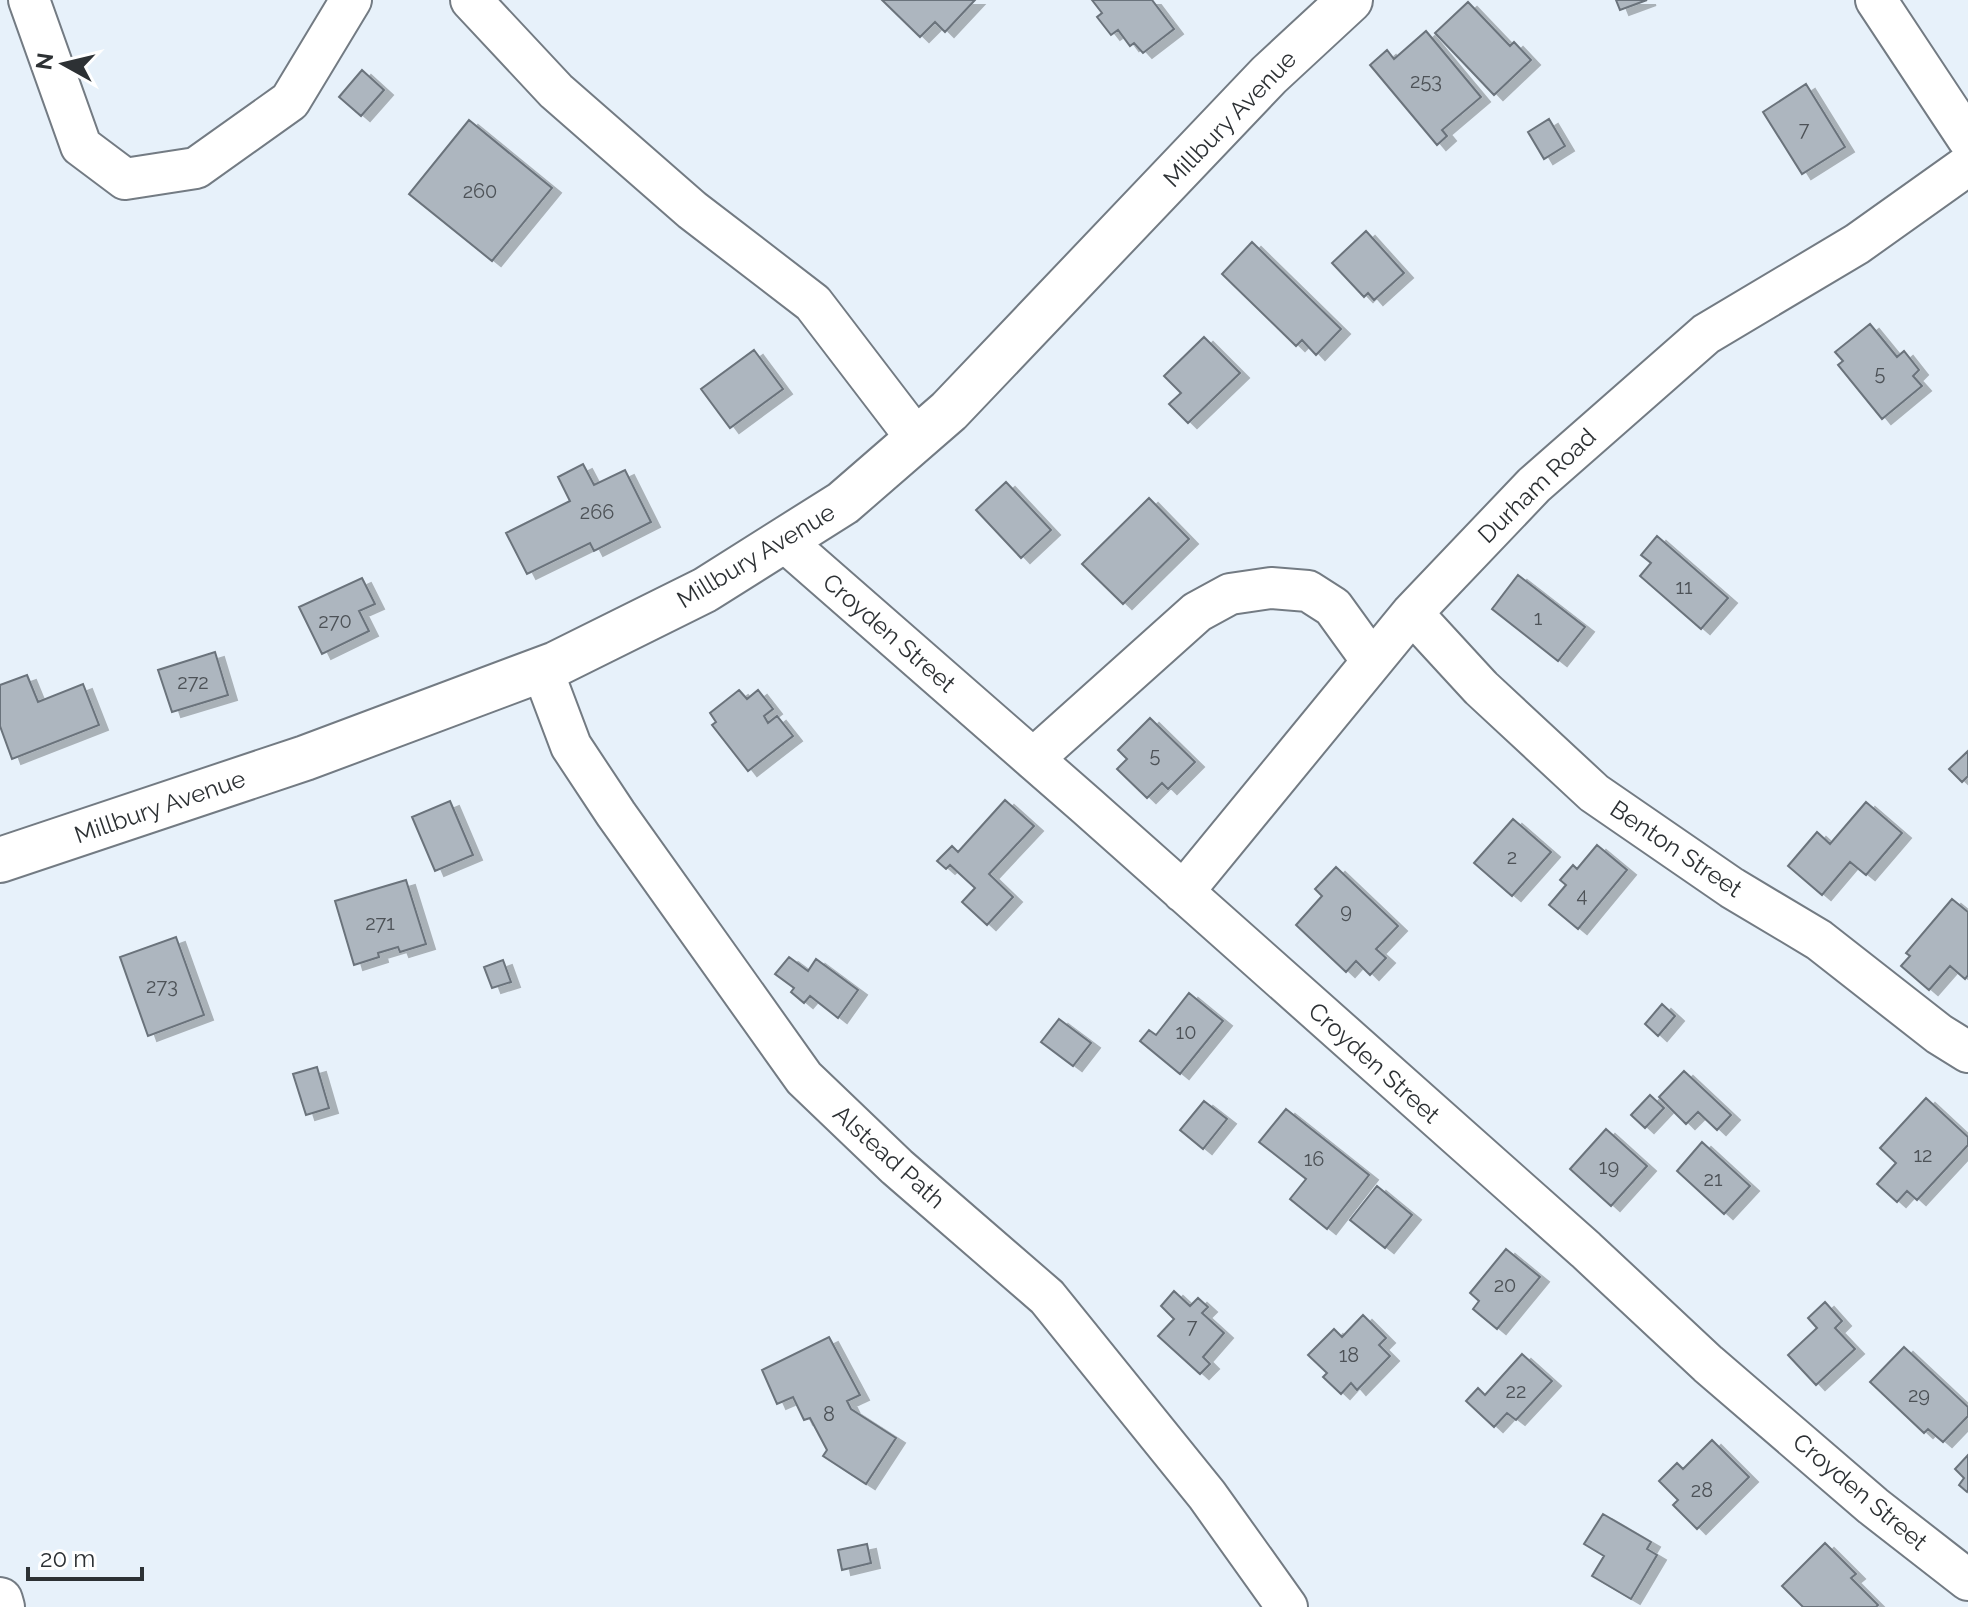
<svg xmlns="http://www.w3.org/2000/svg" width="1968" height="1607" font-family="Raleway,sans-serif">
	<defs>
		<filter id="shadow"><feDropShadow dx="9" dy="5" stdDeviation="0" flood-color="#0004"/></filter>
	</defs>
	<rect width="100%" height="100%" fill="#e7f1fa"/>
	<path fill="#adb6bf" stroke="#6b737b" stroke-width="2" filter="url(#shadow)" d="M882,0H975L945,32L935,22L920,37Z
		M1092,0H1152L1174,29L1143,53L1134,43L1130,46L1118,30L1111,35L1097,17L1102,13Z
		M1616,0H1647L1620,10Z
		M1468,2L1510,46L1514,42L1531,60L1494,95L1435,33Z
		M1426,31L1481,97L1442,130L1447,136L1437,145L1370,65L1387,50L1394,59Z
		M362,70L384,90L361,116L339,97Z
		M1806,84L1845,147L1802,174L1763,112Z
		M1549,119L1565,146L1544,159L1528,132Z
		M469,120L552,188L492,261L409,194Z
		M1366,231L1404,273L1374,300L1368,293L1364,297L1332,263Z
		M1252,242L1341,329L1316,355L1302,340L1296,346L1222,274Z
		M1870,324L1897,357L1904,351L1919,370L1913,376L1922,386L1882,419L1838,365L1843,361L1835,352Z
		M1204,337L1240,373L1188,423L1169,404L1181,393L1164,376Z
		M754,350L783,389L730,428L701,389Z
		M583,464L594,485L625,470L651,522L594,551L590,543L527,574L506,533L570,501L558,477Z
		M1006,482L1051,530L1021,558L976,510Z
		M1149,498L1189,539L1123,604L1082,564Z
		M1657,536L1728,598L1701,629L1640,576L1651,563L1641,555Z
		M1518,575L1585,627L1558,661L1492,609Z
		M362,578L375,604L359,611L369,631L322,654L299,607Z
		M215,652L228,695L172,712L158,670Z
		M27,675L38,702L83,684L99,725L12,759L0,726V685Z
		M739,690L747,699L758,690L773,709L764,716L768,723L777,716L793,736L748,771L712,725L716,722L710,713Z
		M1150,718L1195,762L1168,789L1162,783L1147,798L1117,769L1127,759L1118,750Z
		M1968,751V776L1962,782L1949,769Z
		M1005,800L1034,826L989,874L1013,897L987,925L962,902L975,888L950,865L946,869L937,861L952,846L958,852Z
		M450,801L473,855L435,871L412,817Z
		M1866,802L1902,833L1866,875L1850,862L1822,895L1788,866L1817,832L1830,844Z
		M1513,819L1551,852L1512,896L1474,863Z
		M1597,845L1627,870L1578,929L1549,905L1566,885L1560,880L1573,865L1577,869Z
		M1336,867L1398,926L1376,949L1386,958L1370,975L1356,961L1346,972L1296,925L1322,896L1315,889Z
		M406,880L426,944L400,952L398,947L378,953L379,957L354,965L335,901Z
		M1952,899L1968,912V975L1965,979L1950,966L1929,990L1901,966L1910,956L1906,953Z
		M176,937L204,1015L148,1036L120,957Z
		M789,957L808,971L816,959L858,990L838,1018L810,996L804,1003L791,992L794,988L775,974Z
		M503,960L511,982L492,988L484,967Z
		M1189,993L1223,1021L1180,1074L1140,1041L1149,1030L1156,1035Z
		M1662,1004L1675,1016L1658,1036L1645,1024Z
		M1059,1019L1091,1043L1073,1066L1041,1042Z
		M317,1067L329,1108L306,1115L293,1074Z
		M1684,1071L1731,1115L1717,1130L1698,1112L1686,1124L1659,1097Z
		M1650,1095L1664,1108L1645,1128L1631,1115Z
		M1926,1098L1968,1137V1145L1917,1200L1907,1191L1897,1202L1877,1184L1896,1163L1880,1148Z
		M1204,1101L1227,1119L1203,1149L1180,1130Z
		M1286,1109L1369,1175L1327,1229L1290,1199L1306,1179L1259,1142Z
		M1606,1129L1647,1166L1611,1206L1570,1169Z
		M1702,1142L1750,1186L1724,1214L1677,1171Z
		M1377,1186L1412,1215L1385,1248L1350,1220Z
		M1506,1249L1540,1277L1497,1329L1473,1309L1479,1301L1470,1293Z
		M1174,1291L1190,1306L1198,1298L1208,1307L1202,1313L1224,1333L1203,1357L1210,1364L1200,1374L1158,1336L1174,1319L1161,1306Z
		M1825,1302L1842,1321L1835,1328L1855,1349L1816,1385L1788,1355L1817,1328L1808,1318Z
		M1363,1315L1386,1338L1379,1345L1390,1356L1357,1390L1351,1383L1341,1394L1323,1377L1327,1373L1308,1355L1334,1329L1342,1337Z
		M829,1337L860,1395L847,1401L851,1409L896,1438L866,1484L823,1456L827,1450L810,1418L804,1420L793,1397L777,1404L762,1370Z
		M1904,1347L1968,1407V1416L1943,1442L1928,1429L1924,1433L1870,1382Z
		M1522,1354L1552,1381L1516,1420L1507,1413L1494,1427L1466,1401L1478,1388L1485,1395Z
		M1712,1440L1749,1477L1697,1529L1673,1505L1678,1500L1659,1481L1677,1463L1683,1469Z
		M1968,1455V1490L1967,1492L1959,1485L1964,1478L1955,1469Z
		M1603,1514L1651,1542L1647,1549L1657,1555L1631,1599L1592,1576L1604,1556L1584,1544Z
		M1825,1543L1856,1574L1851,1578L1878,1605L1876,1607H1803L1782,1586Z
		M867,1544L871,1563L842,1570L838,1550Z"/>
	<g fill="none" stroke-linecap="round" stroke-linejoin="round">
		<g stroke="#737b83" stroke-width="44">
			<path id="minor" d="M29,0L81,146L125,179L196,168L290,101L351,0
				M471,0L556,91L692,210L813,303L917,439
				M1876,0L1968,139
				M784,541L1087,806L1586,1250L1708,1364L1873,1506L1968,1580
				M1412,613L1481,688L1594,793L1732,888L1819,940L1939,1034L1968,1052
				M542,669L571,746L616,814L804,1078L897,1167L1047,1297L1207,1495L1287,1607
				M1033,759L1197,612L1230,594L1271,588L1308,591L1333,607L1372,661
				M1183,892L1412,613L1534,485L1706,334L1857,244L1968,165"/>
		</g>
		<g stroke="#737b83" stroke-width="48">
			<path id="major" d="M0,860L305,758L556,664L705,590L843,503L949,411L1269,75L1350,0"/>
		</g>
		<g stroke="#737b83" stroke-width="48">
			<path id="highway" d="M0,1600L2,1607"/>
		</g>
		<use href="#minor" stroke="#fff" stroke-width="40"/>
		<use href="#major" stroke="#fff" stroke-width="44"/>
		<use href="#highway" stroke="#fff" stroke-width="44"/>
	</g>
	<g text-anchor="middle" stroke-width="6" stroke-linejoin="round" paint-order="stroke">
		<g font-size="20" fill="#4d5257">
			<text x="1426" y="88">253</text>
			<text x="1804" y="136">7</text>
			<text x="480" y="198">260</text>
			<text x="1880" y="380">5</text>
			<text x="597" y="519">266</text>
			<text x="1684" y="594">11</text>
			<text x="1538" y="625">1</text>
			<text x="335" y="628">270</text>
			<text x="193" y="689">272</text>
			<text x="1155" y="762">5</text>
			<text x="1512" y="864">2</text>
			<text x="1582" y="902">4</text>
			<text x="1346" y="918">9</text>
			<text x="380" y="930">271</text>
			<text x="162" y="993">273</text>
			<text x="1186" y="1039">10</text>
			<text x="1923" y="1162">12</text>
			<text x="1314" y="1166">16</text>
			<text x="1609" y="1174">19</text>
			<text x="1713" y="1186">21</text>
			<text x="1505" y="1292">20</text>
			<text x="1192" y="1333">7</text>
			<text x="1349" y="1362">18</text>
			<text x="1516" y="1398">22</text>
			<text x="1919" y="1402">29</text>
			<text x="829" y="1421">8</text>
			<text x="1702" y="1497">28</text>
		</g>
		<g font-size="24" fill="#2d3134" stroke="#fff">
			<text transform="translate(1230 119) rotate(-46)" y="8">Millbury Avenue</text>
			<text transform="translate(1537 486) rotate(-44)" y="8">Durham Road</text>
			<text transform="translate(756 556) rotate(-31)" y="8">Millbury Avenue</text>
			<text transform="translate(889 633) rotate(41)" y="8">Croyden Street</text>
			<text transform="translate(160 807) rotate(-19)" y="8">Millbury Avenue</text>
			<text transform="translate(1676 849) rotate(34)" y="8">Benton Street</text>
			<text transform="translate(1374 1063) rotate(42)" y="8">Croyden Street</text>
			<text transform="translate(889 1157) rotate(42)" y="8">Alstead Path</text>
			<text transform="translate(1860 1492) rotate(40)" y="8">Croyden Street</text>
		</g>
	</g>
	<g transform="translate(64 64) rotate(278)" stroke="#ffffff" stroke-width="6" paint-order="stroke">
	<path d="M0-6L14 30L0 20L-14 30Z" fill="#2d3134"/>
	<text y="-12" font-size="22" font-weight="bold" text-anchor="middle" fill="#2d3134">N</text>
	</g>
	<path d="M28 1567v12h114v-12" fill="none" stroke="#2d3134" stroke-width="4"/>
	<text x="40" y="1567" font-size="24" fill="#2d3134" stroke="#ffffff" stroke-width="6" paint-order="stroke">20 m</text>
</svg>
